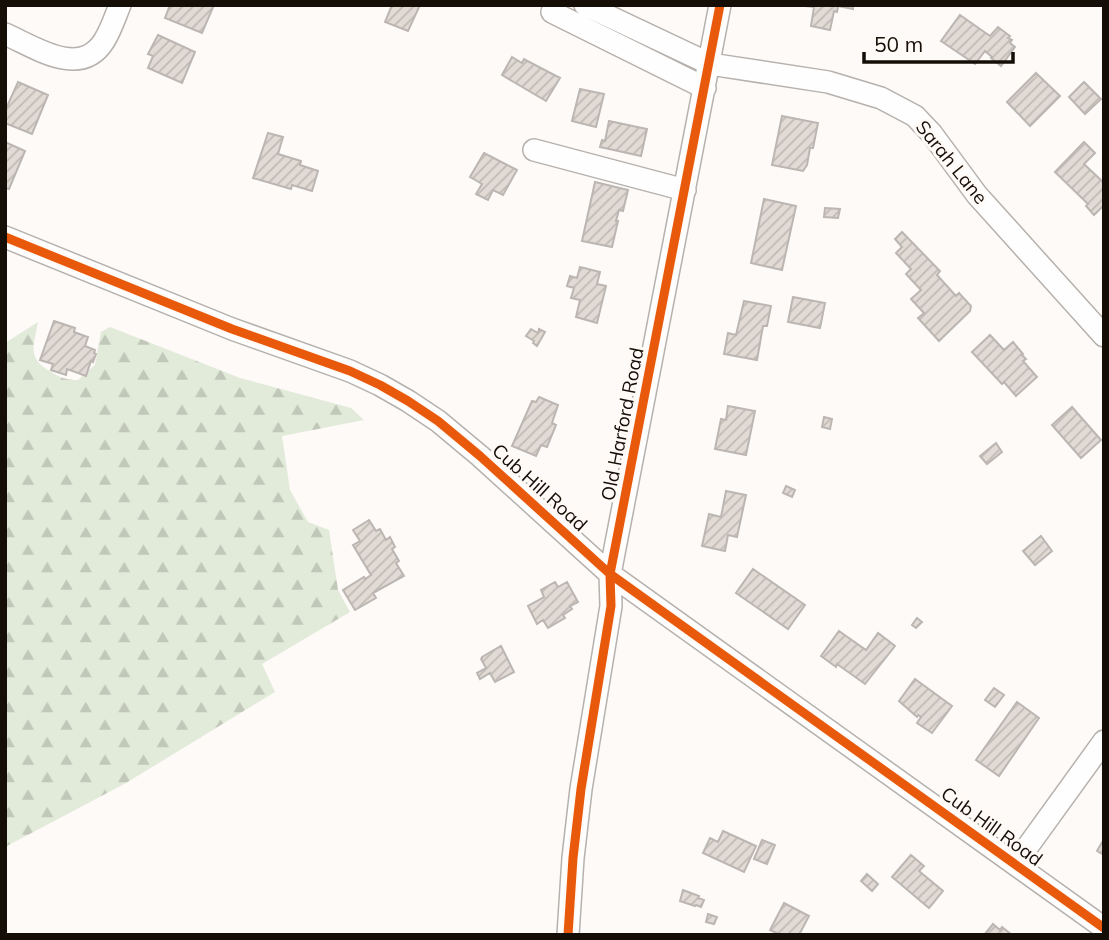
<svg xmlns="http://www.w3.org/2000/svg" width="1109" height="940" font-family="Mulish,sans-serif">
	<defs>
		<pattern id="forest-firs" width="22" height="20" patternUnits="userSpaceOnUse" patternTransform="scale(1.75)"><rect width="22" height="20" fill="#e2ead9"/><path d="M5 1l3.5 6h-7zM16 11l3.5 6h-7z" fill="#c1c8b9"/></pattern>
		<pattern id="building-hatch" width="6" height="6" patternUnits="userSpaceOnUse" patternTransform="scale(1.75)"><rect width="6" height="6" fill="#e1dad5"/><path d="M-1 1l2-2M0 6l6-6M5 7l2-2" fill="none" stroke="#c0bab5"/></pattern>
	</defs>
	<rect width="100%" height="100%" fill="#fdfaf8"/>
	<path fill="url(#forest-firs)" d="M38,322C34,346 26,358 51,372C61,378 66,380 78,380L95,365L101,332L110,327L240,378L351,408L364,420L282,436L290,490L308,522L329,530L338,590L350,612L262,664L275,692L126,783L5,847V343Z"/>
	<path fill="url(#building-hatch)" stroke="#bcb6b2" stroke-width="2" d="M170,5H214L202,33L165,18Z
		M392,5H420L408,31L385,22Z
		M853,5V9L838,6L837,12L834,11L830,30L811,26L814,7L805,6Z
		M960,15L990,36L998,27L1010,36L1008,38L1012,40L1010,43L1015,47L1001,66L991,58L992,57L985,51L975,64L941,41Z
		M158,35L195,52L182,83L148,68L153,56L148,54Z
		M512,57L522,63L524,59L560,78L546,101L502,75Z
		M1036,73L1060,96L1030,126L1007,102Z
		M18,82L48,95L32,134L5,123V111Z
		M1084,82L1101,99L1085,114L1069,97Z
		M580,89L604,94L596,127L572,121Z
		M782,116L818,123L813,148H810L807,165L803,171L772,165Z
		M609,121L647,129L641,156L600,147L602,140L605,141Z
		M268,133L283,137L278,154L301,161L300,165L318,171L312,191L292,185L291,189L253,178Z
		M5,142L25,151L9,189L5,188Z
		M1084,142L1095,153L1084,164L1104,183V205L1094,215L1086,206L1088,204L1055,172Z
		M484,153L517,170L503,195L493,190L488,200L476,194L482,184L470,177Z
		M595,182L628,190L623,211L619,210L616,221H618L612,247L582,241Z
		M764,199L796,206L782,270L751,263Z
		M825,208L840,209L838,218L824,217Z
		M902,232L940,271L937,275L956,296L959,293L971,306L970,311L939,341L918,318L924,313L911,299L921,290L906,274L911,269L896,253L902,247L895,239Z
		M580,267L600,272L597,284L606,286L597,323L576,317L580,300L571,298L574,288L567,286L570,276L577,278Z
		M793,297L825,303L820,328L788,322Z
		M744,301L771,306L767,326H763L757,360L724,354L728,333L736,335Z
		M54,321L75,328L74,332L88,337L85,346L95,350L94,353L96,354L93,362L91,361L86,376L67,369L66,375L51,370L53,364L40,360Z
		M531,329L538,333L539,329L545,332L537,346L533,343L534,341L526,336Z
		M990,335L1004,350L1013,342L1023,354L1022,355L1026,359L1023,361L1037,377L1016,396L1004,382L1002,384L972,352Z
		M539,397L558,405L552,423L556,425L547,447L541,445L536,456L512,446L532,401L536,402Z
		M728,406L755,411L746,455L715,449L721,419L726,420Z
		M1072,407L1101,440L1081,458L1052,425Z
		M824,417L832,419L830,429L822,427Z
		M996,443L1002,452L987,464L980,456Z
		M786,486L795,490L792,497L783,493Z
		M726,491L746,495L737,537L728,535L725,551L702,546L709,514L721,517Z
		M369,520L376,531L380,529L386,540L390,537L395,547L392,549L399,561L396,563L404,576L373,593L376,598L355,610L343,590L364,577L365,579L371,575L353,545L360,541L353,530Z
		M1041,536L1052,551L1035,565L1023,551Z
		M753,569L805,605L788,629L736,593Z
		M555,582L558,587L567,582L578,602L570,606L572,609L563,615L565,618L548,628L543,620L537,624L528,606L544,597L541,590Z
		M917,618L922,622L916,628L912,625Z
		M839,631L866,650L878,633L895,646L865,684L837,664L836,667L821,656Z
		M501,646L514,672L495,682L490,673L480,679L477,673L486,668L481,659L482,658V657Z
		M915,679L952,706L932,733L917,723L921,717L918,715L917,717L899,701Z
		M994,688L1004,695L995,707L985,700Z
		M1017,702L1039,718L999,776L976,760Z
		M723,831L756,846L744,872L703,853L710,838L718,842Z
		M1104,839V855L1097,851Z
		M762,840L775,845L767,864L754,859Z
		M911,855L924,866L919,871L943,891L929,908L892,877Z
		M867,874L878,884L872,891L861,881Z
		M683,890L699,896L698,898L704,900L701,907L696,905L695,906L680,901Z
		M784,903L809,916L799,935H781L770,930Z
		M708,914L717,917L714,924L706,922Z
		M993,924L1000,930L1002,927L1012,935H984Z"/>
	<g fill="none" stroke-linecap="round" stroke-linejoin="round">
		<g stroke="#b6b1ac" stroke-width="24">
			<path id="minor" d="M585,5L710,64L828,82L881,98L915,116L932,134L977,195L1104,336
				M552,12L705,88
				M5,34C35,47 80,79 104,41C111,30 115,17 120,5
				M534,150L685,190
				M5,237L232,329L350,371L380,385L408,401L438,421L480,456L610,574L1104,928
				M1015,864L1104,741
				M568,935L573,858L581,789L611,606L610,574L720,5"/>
		</g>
		<use href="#minor" stroke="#fffefe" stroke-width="21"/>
		<g stroke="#fffaf6" stroke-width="13">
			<path id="cycleway" d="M5,237L232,329L350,371L380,385L408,401L438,421L480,456L610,574L1104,928
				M568,935L573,858L581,789L611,606L610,574L720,5"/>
		</g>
		<use href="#cycleway" stroke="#e8590c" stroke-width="9"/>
	</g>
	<g text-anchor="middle" stroke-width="6" stroke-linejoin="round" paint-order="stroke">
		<g font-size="19" fill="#140e07" stroke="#fffaf6">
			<text transform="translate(952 162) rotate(51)" y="7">Sarah Lane</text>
			<text transform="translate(622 424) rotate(-79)" y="7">Old Harford Road</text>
			<text transform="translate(540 487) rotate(42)" y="7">Cub Hill Road</text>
			<text transform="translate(992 826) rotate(36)" y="7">Cub Hill Road</text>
		</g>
	</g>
	<rect width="1109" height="940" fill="none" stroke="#140e07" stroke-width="14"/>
	<path d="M864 52v10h149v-10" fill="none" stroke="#140e07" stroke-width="3.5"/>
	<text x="874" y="52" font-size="21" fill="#140e07" stroke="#fffaf6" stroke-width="5" paint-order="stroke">50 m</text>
</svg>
